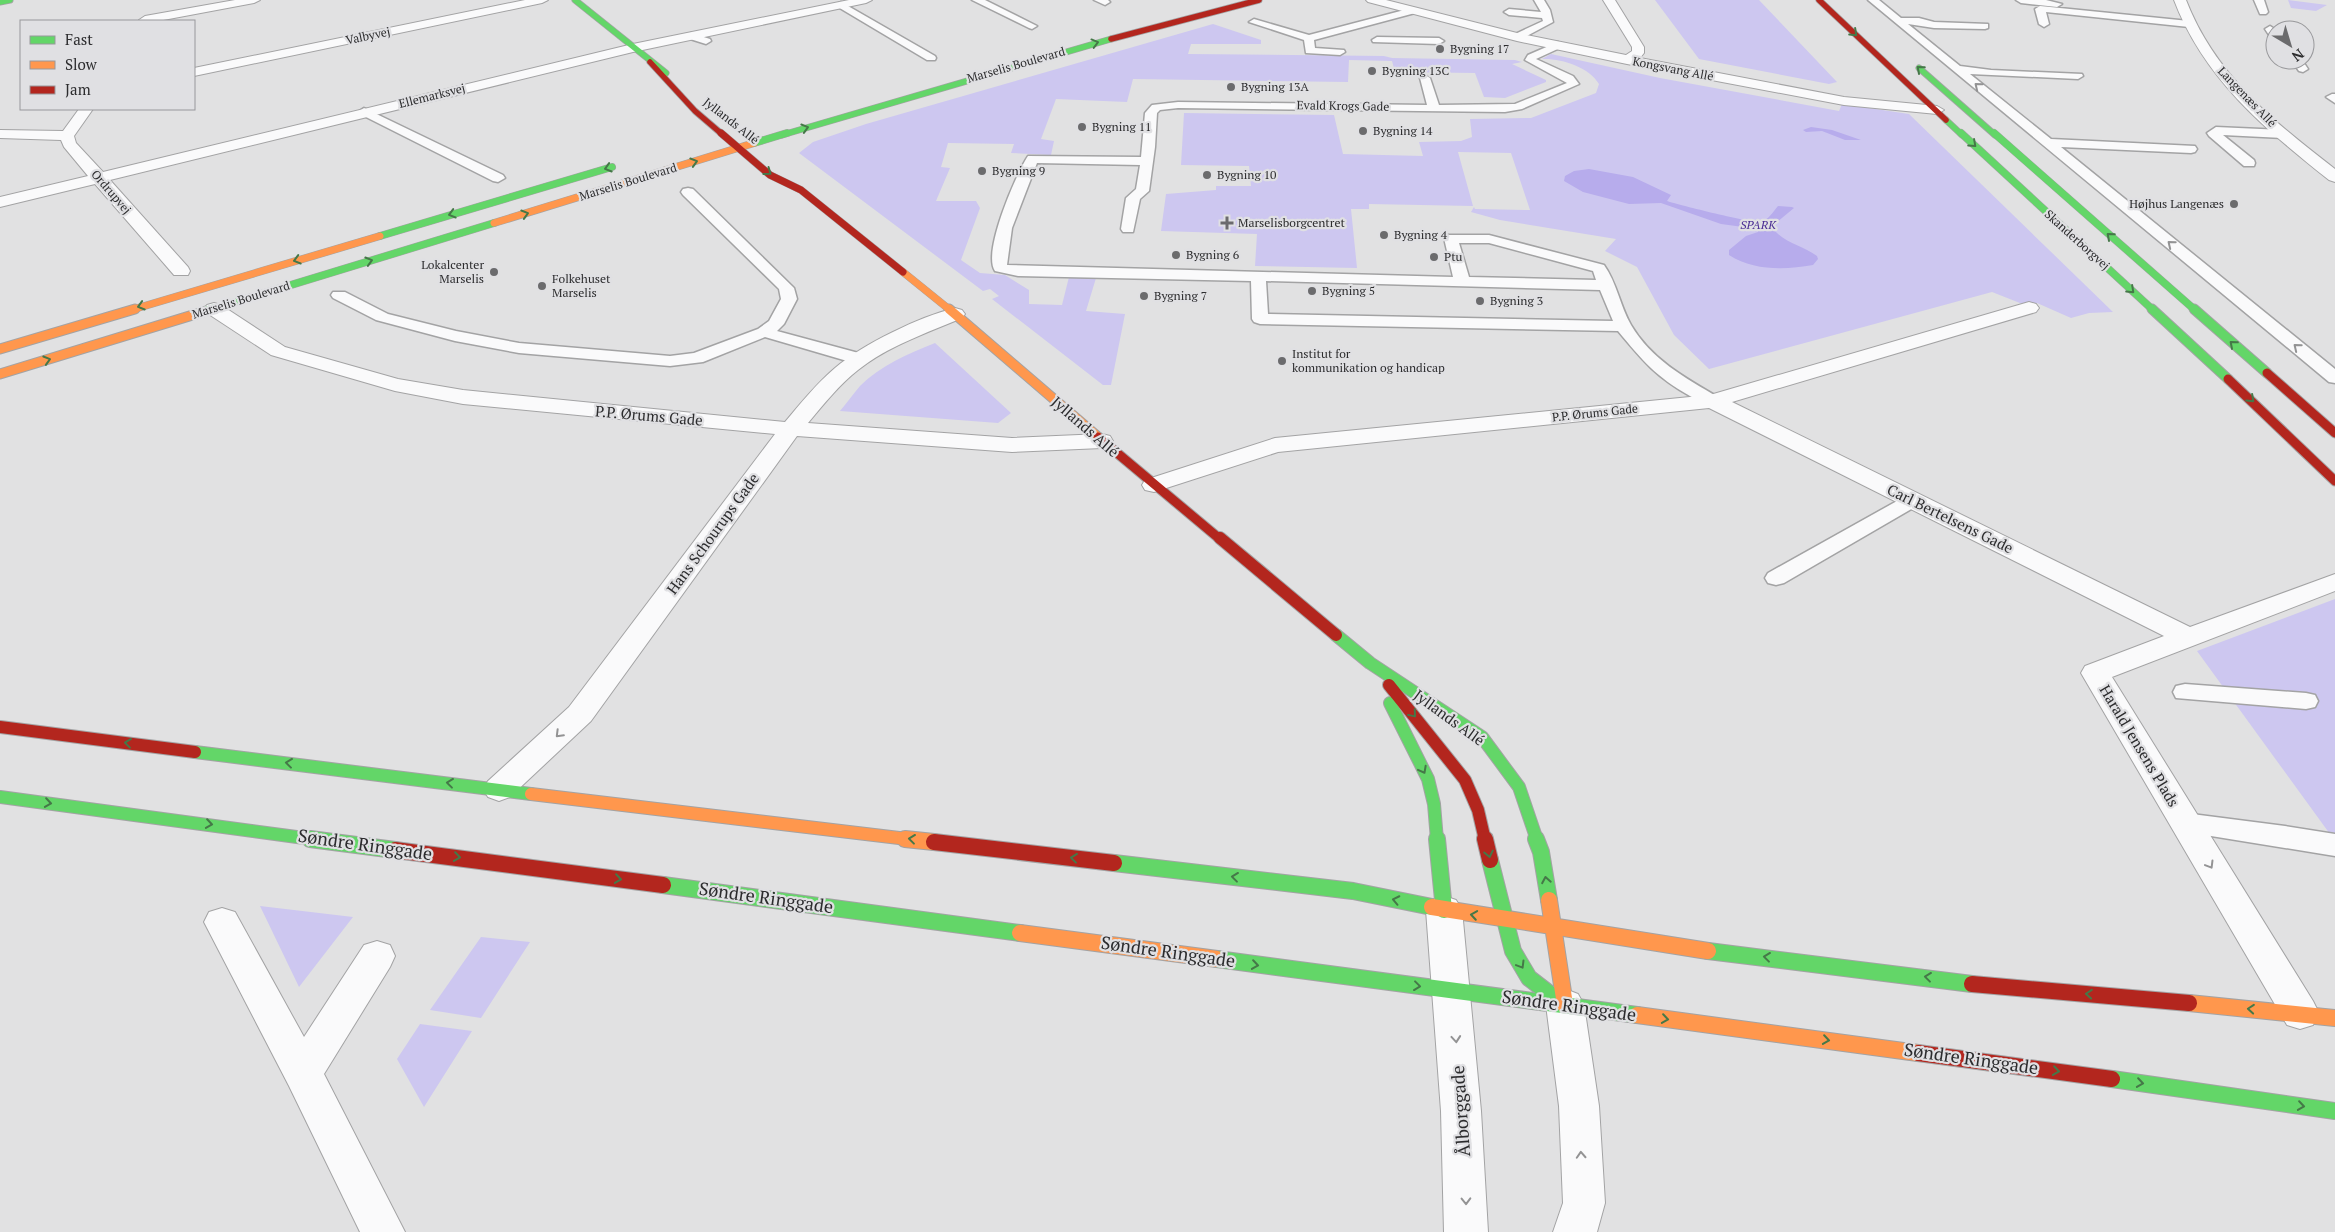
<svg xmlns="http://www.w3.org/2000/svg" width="2335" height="1232" font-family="'PT Serif',serif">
	<rect width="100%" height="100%" fill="#e1e1e2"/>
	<path fill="#cdc7f0" d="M1655,0H1759L1837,82L1829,84L1699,59Z
		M2288,0L2327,5L2316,11L2291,8Z
		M1213,24L1261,40V44H1191L1188,54L1384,56L1392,58L1515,60L1522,62L1512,64L1546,80V82L1505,98L1484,97L1475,73L1395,72L1392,61L1349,60L1348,82L1133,79L1127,102L1056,99L1041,139L1054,141L1051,155L1011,153L1014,144L948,143L941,167L950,168L936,201H976L980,208L961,260L980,273L1005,275L1029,290V304L1062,305L1069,277L1096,278L1086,311L1125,314L1111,385H1103L992,299L999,296L990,289L983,291L799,153L813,142L866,124Z
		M1551,54L1660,78L1839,111L1842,104L1909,114L2113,312L2089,313L2071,318L2037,303L2025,305L1992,292L1709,369L1674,335L1637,267L1605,251L1616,239L1500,220L1471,212L1474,207L1475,209L1530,210L1511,153L1458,152L1473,206L1369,204V209H1351L1357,268L1255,266L1257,234L1161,231L1166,194L1216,190V186H1251L1249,166L1181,165L1184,113L1334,115L1343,154L1423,156L1419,142L1461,141L1472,137L1470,119L1531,118L1596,93L1599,84C1589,67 1561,58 1542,59Z
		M935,343L1011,413L998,423L840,411C847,403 853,394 860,386C880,366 909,353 935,343Z
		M2335,599V841L2197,651Z
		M260,906L353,917L299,987Z
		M481,937L530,942L481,1018L430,1010Z
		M420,1024L472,1031L424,1107L397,1059Z"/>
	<path fill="#b7acec" d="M1811,127L1832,130L1861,140H1845L1822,131L1806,132L1803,130Z
		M1589,169L1633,177L1671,195L1667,201C1675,204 1755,224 1761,222C1768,220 1773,212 1778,206L1792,207L1794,208L1777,222L1773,229C1786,244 1802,245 1817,256L1818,259L1813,265C1785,270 1754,271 1729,255V250L1746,236L1758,232V229L1721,224L1661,203L1629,204L1583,192L1564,181L1565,176L1574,171Z"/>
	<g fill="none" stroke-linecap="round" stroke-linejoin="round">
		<g stroke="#a3a3a4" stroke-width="3">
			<path id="lane" d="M972,0H985L1037,26L1032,29L1029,28Z
				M1094,0H1108L1110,2L1105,5Z
				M1534,0H1544L1550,10L1553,22L1521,39H1513V35L1543,21L1542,18L1509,15L1504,12L1509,9L1541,12Z
				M1868,0H1879L1901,18H1919L1934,22L1988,24V28L1985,29L1934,28L1908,24L1960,66L1991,70L2082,74L2083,76L2078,79L1970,74L2051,139L2195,146L2197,149L2195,152L2191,153L2061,147L2335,369V383L2329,382Z
				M2016,0H2046L2062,4L2057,7L2021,3Z
				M2254,0H2264L2268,12L2266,14H2260Z
				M841,2L935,56L936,58L935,60H927L838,7L836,5Z
				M2040,6L2189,21L2194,24L2189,27L2046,12L2049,24L2044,27L2039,24L2035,9Z
				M1412,8L1415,9V13L1314,40L1315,48L1344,50L1345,52L1340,55L1306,53L1304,40L1249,22L1254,19L1309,35Z
				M2270,26L2276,30L2275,39L2271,38L2265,29Z
				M691,33L710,39L711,41L706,44L687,38L686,36Z
				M1377,37L1439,38L1444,41L1439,44L1373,42L1372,40Z
				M1558,42L1563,45L1562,47L1536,59L1573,76L1579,84L1522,109L1505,112L1178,108L1160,110L1157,113L1155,147L1149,191L1140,199L1133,232H1123L1121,229L1126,198L1136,189L1140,165L1037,163L1012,228L1007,265L1453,277L1444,238L1446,235H1489L1604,265C1617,283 1620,306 1631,325C1651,359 1685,378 1718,397L1721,401L1718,405C1707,408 1699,401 1690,396C1655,376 1643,361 1618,331L1260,324L1254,322L1252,319L1251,281L1018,276L995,271C982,253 1016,174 1028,156L1141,157L1145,113L1152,105L1178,102L1427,105L1420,78L1425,75L1430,78L1439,105L1515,104L1567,83L1525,60L1528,55ZM1459,243H1489L1593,271L1596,280L1469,277ZM1266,281L1600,290L1613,321L1268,314Z
				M2291,60H2302L2308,69L2303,72L2299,71Z
				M2332,94H2335V103L2326,97Z
				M364,108L503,175L505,178L498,182L493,181L360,114L358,112Z
				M2216,127L2283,130L2289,134L2283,138L2223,135L2254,160L2255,163L2254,166H2244L2209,136L2207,133Z
				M688,188L693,189L794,288L797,299L784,324L777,331L866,355L868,359L866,363H854L765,337L703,362L670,366L519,353L455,341L376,320L333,298L331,295L333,292H345L388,314L456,331L519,343L670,356L694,353L758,329L769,321L781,299L779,289L683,195L681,192L683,189Z
				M1913,494L1920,496L1923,500L1920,504L1784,583L1776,585L1768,583L1765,578L1768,573L1906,496Z
				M2185,684L2306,693L2315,695L2318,701L2315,707L2306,709L2176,698L2173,692L2176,686Z
				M2184,813L2285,826L2335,834V856L2174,830L2171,823L2174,816Z"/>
		</g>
		<g stroke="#a3a3a4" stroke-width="2">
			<path id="street" d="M235,0H260L254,3L158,21L139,20L145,16Z
				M525,0H548L542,3L194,76V68Z
				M849,0H872L866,3L633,52L110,180L188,267L190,271L188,275H174L95,184L0,207V197L88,176L64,147L61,140L0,138V130L63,131L79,109H93L74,136L76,143L103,172L633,44Z
				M1366,0H1386L1517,33L1626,55L1632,51V47L1603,0H1615L1644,47V53L1640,58L1844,97L1937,106L1944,110L1937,114L1844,105L1627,64L1517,41L1368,2Z
				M2174,0H2186C2215,75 2273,121 2335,169V182L2329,180C2265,129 2204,79 2174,0Z
				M2029,302L2036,304L2039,308L2036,312L1732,402L2190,627L2335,574V591L2112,677L2313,1001L2319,1013L2313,1025L2300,1029L2287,1025L2081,673L2085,666L2164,636L1709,408L1278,452L1154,492L1145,490L1142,485L1145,480L1275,438L1710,395Z
				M214,303L221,305L285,347L398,379L463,390L785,422C801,403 816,384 835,368C863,344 919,317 955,308L962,310L965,314L962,318C927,333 888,346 858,370C839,385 823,405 808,423L1012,438L1102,434L1110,436L1113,441L1110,446L1102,448L1012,452L797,436L591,721L510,797L499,801L488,797L483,789L488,781L569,707L775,434L463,404L395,391L271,355L207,313L204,309L207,305Z
				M1444,896L1456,900L1462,910L1481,1111L1488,1232H1444L1441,1111L1426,910L1432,900Z
				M222,908L235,912L304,1037L364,945L377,941L390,945L395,956L390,967L324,1074L405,1232H360L289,1086L204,922L209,912Z
				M1565,989L1578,994L1584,1005L1599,1106L1605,1203L1597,1232H1553L1563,1203L1559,1106L1546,1005L1552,994Z"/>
		</g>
		<g stroke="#a3a3a4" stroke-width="7">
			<path id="fast-far4" d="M575,0L666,73
				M0,2L10,0
				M1919,68L1995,135
				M1946,120L1962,135
				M782,135L1111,39"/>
		</g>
		<g stroke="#a3a3a4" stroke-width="8">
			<path id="fast-far3" d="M1961,133L2153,310
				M1994,133L2195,310
				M754,143L787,133
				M380,236L612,167
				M209,310L494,223"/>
		</g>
		<g stroke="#a3a3a4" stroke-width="11">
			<path id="fast-far2" d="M2152,309L2228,379
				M2194,309L2267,373
				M196,314L213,309"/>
		</g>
		<g stroke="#a3a3a4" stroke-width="14">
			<path id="fast-far1" d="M1336,635L1370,663L1482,737L1519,787L1537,840
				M1390,703L1428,779L1434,804L1437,840
				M195,752L531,794
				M0,797L319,840"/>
		</g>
		<g stroke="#a3a3a4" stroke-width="18">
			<path id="fast" d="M310,839L395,850
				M1437,839L1444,910
				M1536,839L1541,852L1549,900
				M1490,860L1513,951L1529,978L1564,1005
				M1114,863L1353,891L1432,907
				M663,885L1020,933
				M1708,951L1972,984
				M1217,959L1637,1015
				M2112,1079L2335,1111"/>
		</g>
		<g stroke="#a3a3a4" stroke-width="8">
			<path id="slow-far3" d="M494,223L754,143
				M903,272L950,310
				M131,310L380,236"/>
		</g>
		<g stroke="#a3a3a4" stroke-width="11">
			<path id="slow-far2" d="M949,309L1098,437
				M0,349L135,309
				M0,374L196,314"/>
		</g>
		<g stroke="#a3a3a4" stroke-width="14">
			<path id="slow-far1" d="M531,794L916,840"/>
		</g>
		<g stroke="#a3a3a4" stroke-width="18">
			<path id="slow" d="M905,839L934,842
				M1549,900L1565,1005
				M1432,907L1708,951
				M1020,933L1217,959
				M2189,1003L2335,1018
				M1637,1015L1918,1053"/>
		</g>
		<g stroke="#a3a3a4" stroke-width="7">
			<path id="jam-far4" d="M1819,0L1946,120
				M1111,39L1259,0
				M650,62L695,111L723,135"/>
		</g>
		<g stroke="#a3a3a4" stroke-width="8">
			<path id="jam-far3" d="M721,133L770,175L801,190L903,272"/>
		</g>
		<g stroke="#a3a3a4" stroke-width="11">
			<path id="jam-far2" d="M2267,373L2335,433
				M2228,379L2335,481
				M1098,437L1221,540"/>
		</g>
		<g stroke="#a3a3a4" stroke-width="14">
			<path id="jam-far1" d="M1220,538L1336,635
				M1389,685L1465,780L1478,810L1485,840
				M0,727L195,752"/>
		</g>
		<g stroke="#a3a3a4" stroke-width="18">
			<path id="jam" d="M1485,839L1490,860
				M934,842L1114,863
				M395,850L663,885
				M1972,984L2189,1003
				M1918,1053L2112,1079"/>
		</g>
		<use href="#lane" fill="#fafafb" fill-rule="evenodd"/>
		<use href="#street" fill="#fafafb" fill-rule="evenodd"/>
		<use href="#fast-far4" stroke="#63d668" stroke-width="5.5"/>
		<use href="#fast-far3" stroke="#63d668" stroke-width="7"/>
		<use href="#fast-far2" stroke="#63d668" stroke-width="9"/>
		<use href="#fast-far1" stroke="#63d668" stroke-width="12"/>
		<use href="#fast" stroke="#63d668" stroke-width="16"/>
		<use href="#slow-far3" stroke="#ff974d" stroke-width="7"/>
		<use href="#slow-far2" stroke="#ff974d" stroke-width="9"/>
		<use href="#slow-far1" stroke="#ff974d" stroke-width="12"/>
		<use href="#slow" stroke="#ff974d" stroke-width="16"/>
		<use href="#jam-far4" stroke="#b3261e" stroke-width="5.5"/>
		<use href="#jam-far3" stroke="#b3261e" stroke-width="7"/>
		<use href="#jam-far2" stroke="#b3261e" stroke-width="9"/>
		<use href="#jam-far1" stroke="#b3261e" stroke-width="12"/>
		<use href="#jam" stroke="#b3261e" stroke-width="16"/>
	</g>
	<defs><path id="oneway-chevron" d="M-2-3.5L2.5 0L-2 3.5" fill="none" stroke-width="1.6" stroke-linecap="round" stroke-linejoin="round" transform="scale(1.25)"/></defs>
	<g stroke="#457848">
		<use href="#oneway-chevron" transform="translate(1854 33) rotate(43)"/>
		<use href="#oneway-chevron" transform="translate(1095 43) rotate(-15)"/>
		<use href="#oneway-chevron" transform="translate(1920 69) rotate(-139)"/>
		<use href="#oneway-chevron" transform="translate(805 128) rotate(-17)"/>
		<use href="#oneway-chevron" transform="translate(1973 144) rotate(42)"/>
		<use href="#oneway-chevron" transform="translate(694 162) rotate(-17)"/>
		<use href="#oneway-chevron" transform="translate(608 168) rotate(163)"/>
		<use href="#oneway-chevron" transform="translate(768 172) rotate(36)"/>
		<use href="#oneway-chevron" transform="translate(452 214) rotate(164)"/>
		<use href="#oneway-chevron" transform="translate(525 214) rotate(-17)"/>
		<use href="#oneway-chevron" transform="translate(2110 236) rotate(-139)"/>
		<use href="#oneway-chevron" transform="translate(297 260) rotate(164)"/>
		<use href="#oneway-chevron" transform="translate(369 261) rotate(-17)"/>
		<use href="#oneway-chevron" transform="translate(2131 290) rotate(43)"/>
		<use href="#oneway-chevron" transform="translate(141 306) rotate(163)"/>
		<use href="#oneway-chevron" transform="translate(2233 344) rotate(-139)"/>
		<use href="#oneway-chevron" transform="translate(47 360) rotate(-17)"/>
		<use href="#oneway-chevron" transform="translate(2251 399) rotate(43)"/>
		<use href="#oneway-chevron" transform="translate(1413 714) rotate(50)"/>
		<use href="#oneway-chevron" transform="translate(128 743) rotate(-173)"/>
		<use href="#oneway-chevron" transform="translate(289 763) rotate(-173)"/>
		<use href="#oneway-chevron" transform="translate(1423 770) rotate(62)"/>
		<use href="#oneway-chevron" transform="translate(450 783) rotate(-173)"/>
		<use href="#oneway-chevron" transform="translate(48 803) rotate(8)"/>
		<use href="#oneway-chevron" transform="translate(209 824) rotate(8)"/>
		<use href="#oneway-chevron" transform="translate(912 839) rotate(-173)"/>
		<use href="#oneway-chevron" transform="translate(1489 854) rotate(78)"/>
		<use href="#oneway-chevron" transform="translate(457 857) rotate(8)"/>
		<use href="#oneway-chevron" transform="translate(1074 858) rotate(-173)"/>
		<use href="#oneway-chevron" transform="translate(1235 877) rotate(-173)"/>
		<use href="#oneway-chevron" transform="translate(618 879) rotate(8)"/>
		<use href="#oneway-chevron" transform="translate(1546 880) rotate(-100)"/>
		<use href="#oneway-chevron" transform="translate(1396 900) rotate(-168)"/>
		<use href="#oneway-chevron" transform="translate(1474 915) rotate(-171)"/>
		<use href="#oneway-chevron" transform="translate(1767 957) rotate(-173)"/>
		<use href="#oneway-chevron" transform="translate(1255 965) rotate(8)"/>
		<use href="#oneway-chevron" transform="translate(1521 965) rotate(59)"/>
		<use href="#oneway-chevron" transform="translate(1928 977) rotate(-173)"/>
		<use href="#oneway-chevron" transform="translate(1417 986) rotate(7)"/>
		<use href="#oneway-chevron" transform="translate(2089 994) rotate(-175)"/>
		<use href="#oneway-chevron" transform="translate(2251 1009) rotate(-175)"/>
		<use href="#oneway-chevron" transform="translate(1665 1019) rotate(8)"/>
		<use href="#oneway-chevron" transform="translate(1826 1040) rotate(8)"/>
		<use href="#oneway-chevron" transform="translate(2056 1071) rotate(8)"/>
		<use href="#oneway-chevron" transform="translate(2140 1083) rotate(8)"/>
		<use href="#oneway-chevron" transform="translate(2301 1106) rotate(8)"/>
	</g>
	<g stroke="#939394">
		<use href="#oneway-chevron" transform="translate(1978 86) rotate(-141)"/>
		<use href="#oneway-chevron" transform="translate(2171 244) rotate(-141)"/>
		<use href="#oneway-chevron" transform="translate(2297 347) rotate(-141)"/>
		<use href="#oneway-chevron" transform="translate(559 734) rotate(135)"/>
		<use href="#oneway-chevron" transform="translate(2210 865) rotate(59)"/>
		<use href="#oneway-chevron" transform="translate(1456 1039) rotate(85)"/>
		<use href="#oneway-chevron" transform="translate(1581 1155) rotate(-93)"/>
		<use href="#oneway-chevron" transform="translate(1466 1201) rotate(89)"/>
	</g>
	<g fill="#6b6b6d" stroke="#e0e0e3" stroke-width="2">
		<circle cx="1440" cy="49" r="5"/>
		<circle cx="1372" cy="71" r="5"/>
		<circle cx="1231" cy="87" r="5"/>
		<circle cx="1082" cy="127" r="5"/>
		<circle cx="1363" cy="131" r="5"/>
		<circle cx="982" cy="171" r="5"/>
		<circle cx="1207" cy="175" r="5"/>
		<circle cx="2234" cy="204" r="5"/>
		<path d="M1224.5 215.5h5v5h5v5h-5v5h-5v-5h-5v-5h5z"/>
		<circle cx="1384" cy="235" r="5"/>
		<circle cx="1176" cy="255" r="5"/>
		<circle cx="1434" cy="257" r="5"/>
		<circle cx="494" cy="272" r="5"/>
		<circle cx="542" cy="286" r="5"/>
		<circle cx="1312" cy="291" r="5"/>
		<circle cx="1144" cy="296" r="5"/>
		<circle cx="1480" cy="301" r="5"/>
		<circle cx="1282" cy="361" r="5"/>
	</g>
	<g text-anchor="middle" stroke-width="4.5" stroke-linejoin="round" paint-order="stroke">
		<g font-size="12" fill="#2c2c2e" stroke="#e0e0e3">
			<text transform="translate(368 36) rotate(-12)" y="4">Valbyvej</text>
			<text transform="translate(1016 65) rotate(-16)" y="4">Marselis Boulevard</text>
			<text transform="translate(1673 69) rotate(11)" y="4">Kongsvang Allé</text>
			<text transform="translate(432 96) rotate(-14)" y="4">Ellemarksvej</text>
			<text transform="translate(2247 97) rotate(46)" y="4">Langenæs Allé</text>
			<text transform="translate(1343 106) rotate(1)" y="4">Evald Krogs Gade</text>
			<text transform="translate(731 121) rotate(38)" y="4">Jyllands Allé</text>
			<text transform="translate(628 182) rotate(-17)" y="4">Marselis Boulevard</text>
			<text transform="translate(111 192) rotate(49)" y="4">Ordrupvej</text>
			<text transform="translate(2077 240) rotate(42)" y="4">Skanderborgvej</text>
			<text transform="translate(241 300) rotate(-17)" y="4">Marselis Boulevard</text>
			<text transform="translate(1595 413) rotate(-6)" y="4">P.P. Ørums Gade</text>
		</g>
		<g font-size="12" fill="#2c2c2e" stroke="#e0e0e3" text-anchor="start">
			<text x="1450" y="53">Bygning 17</text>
			<text x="1382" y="75">Bygning 13C</text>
			<text x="1241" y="91">Bygning 13A</text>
			<text x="1092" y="131">Bygning 11</text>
			<text x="1373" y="135">Bygning 14</text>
			<text x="992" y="175">Bygning 9</text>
			<text x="1217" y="179">Bygning 10</text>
			<text x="2224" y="208" text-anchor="end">Højhus Langenæs</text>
			<text x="1238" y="227">Marselisborgcentret</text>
			<text x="1394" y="239">Bygning 4</text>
			<text x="1186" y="259">Bygning 6</text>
			<text x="1444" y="261">Ptu</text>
			<text x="484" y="269" text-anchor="end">Lokalcenter<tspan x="484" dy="14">Marselis</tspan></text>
			<text x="552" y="283">Folkehuset<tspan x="552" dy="14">Marselis</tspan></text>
			<text x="1322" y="295">Bygning 5</text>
			<text x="1154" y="300">Bygning 7</text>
			<text x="1490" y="305">Bygning 3</text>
			<text x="1292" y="358">Institut for<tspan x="1292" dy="14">kommunikation og handicap</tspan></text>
		</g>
		<g font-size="12" font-style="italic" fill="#4b2e95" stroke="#e0e0e3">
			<text x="1758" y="229">SPARK</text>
		</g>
		<g font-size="15" fill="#2c2c2e" stroke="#e0e0e3">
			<text transform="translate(649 416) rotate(5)" y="5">P.P. Ørums Gade</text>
			<text transform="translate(1085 427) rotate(41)" y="5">Jyllands Allé</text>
			<text transform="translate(1950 519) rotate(26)" y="5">Carl Bertelsens Gade</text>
			<text transform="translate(713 534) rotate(-54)" y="5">Hans Schourups Gade</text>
			<text transform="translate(1449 718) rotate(36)" y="5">Jyllands Allé</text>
			<text transform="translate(2139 746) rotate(59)" y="5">Harald Jensens Plads</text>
		</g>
		<g font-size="18" fill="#2c2c2e" stroke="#e0e0e3">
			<text transform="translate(365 845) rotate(8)" y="6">Søndre Ringgade</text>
			<text transform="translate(766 898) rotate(8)" y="6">Søndre Ringgade</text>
			<text transform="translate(1168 952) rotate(8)" y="6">Søndre Ringgade</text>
			<text transform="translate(1569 1006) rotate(8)" y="6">Søndre Ringgade</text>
			<text transform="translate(1971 1059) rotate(8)" y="6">Søndre Ringgade</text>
			<text transform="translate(1461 1111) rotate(-94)" y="6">Ålborggade</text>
		</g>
	</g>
	<rect x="20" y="20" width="175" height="90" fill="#e0e0e3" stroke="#98989b"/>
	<rect x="30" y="36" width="25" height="8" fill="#63d668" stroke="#98989b"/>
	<text x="65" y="45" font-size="15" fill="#2c2c2e">Fast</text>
	<rect x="30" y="61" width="25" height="8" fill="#ff974d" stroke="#98989b"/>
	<text x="65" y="70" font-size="15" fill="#2c2c2e">Slow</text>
	<rect x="30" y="86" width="25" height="8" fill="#b3261e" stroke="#98989b"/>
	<text x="65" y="95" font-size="15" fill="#2c2c2e">Jam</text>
	<g transform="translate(2290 45) rotate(142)"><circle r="24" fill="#e0e0e3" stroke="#98989b"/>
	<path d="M0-4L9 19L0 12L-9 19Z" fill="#6b6b6d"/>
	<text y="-8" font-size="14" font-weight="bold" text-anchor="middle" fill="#2c2c2e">N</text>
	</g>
</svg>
